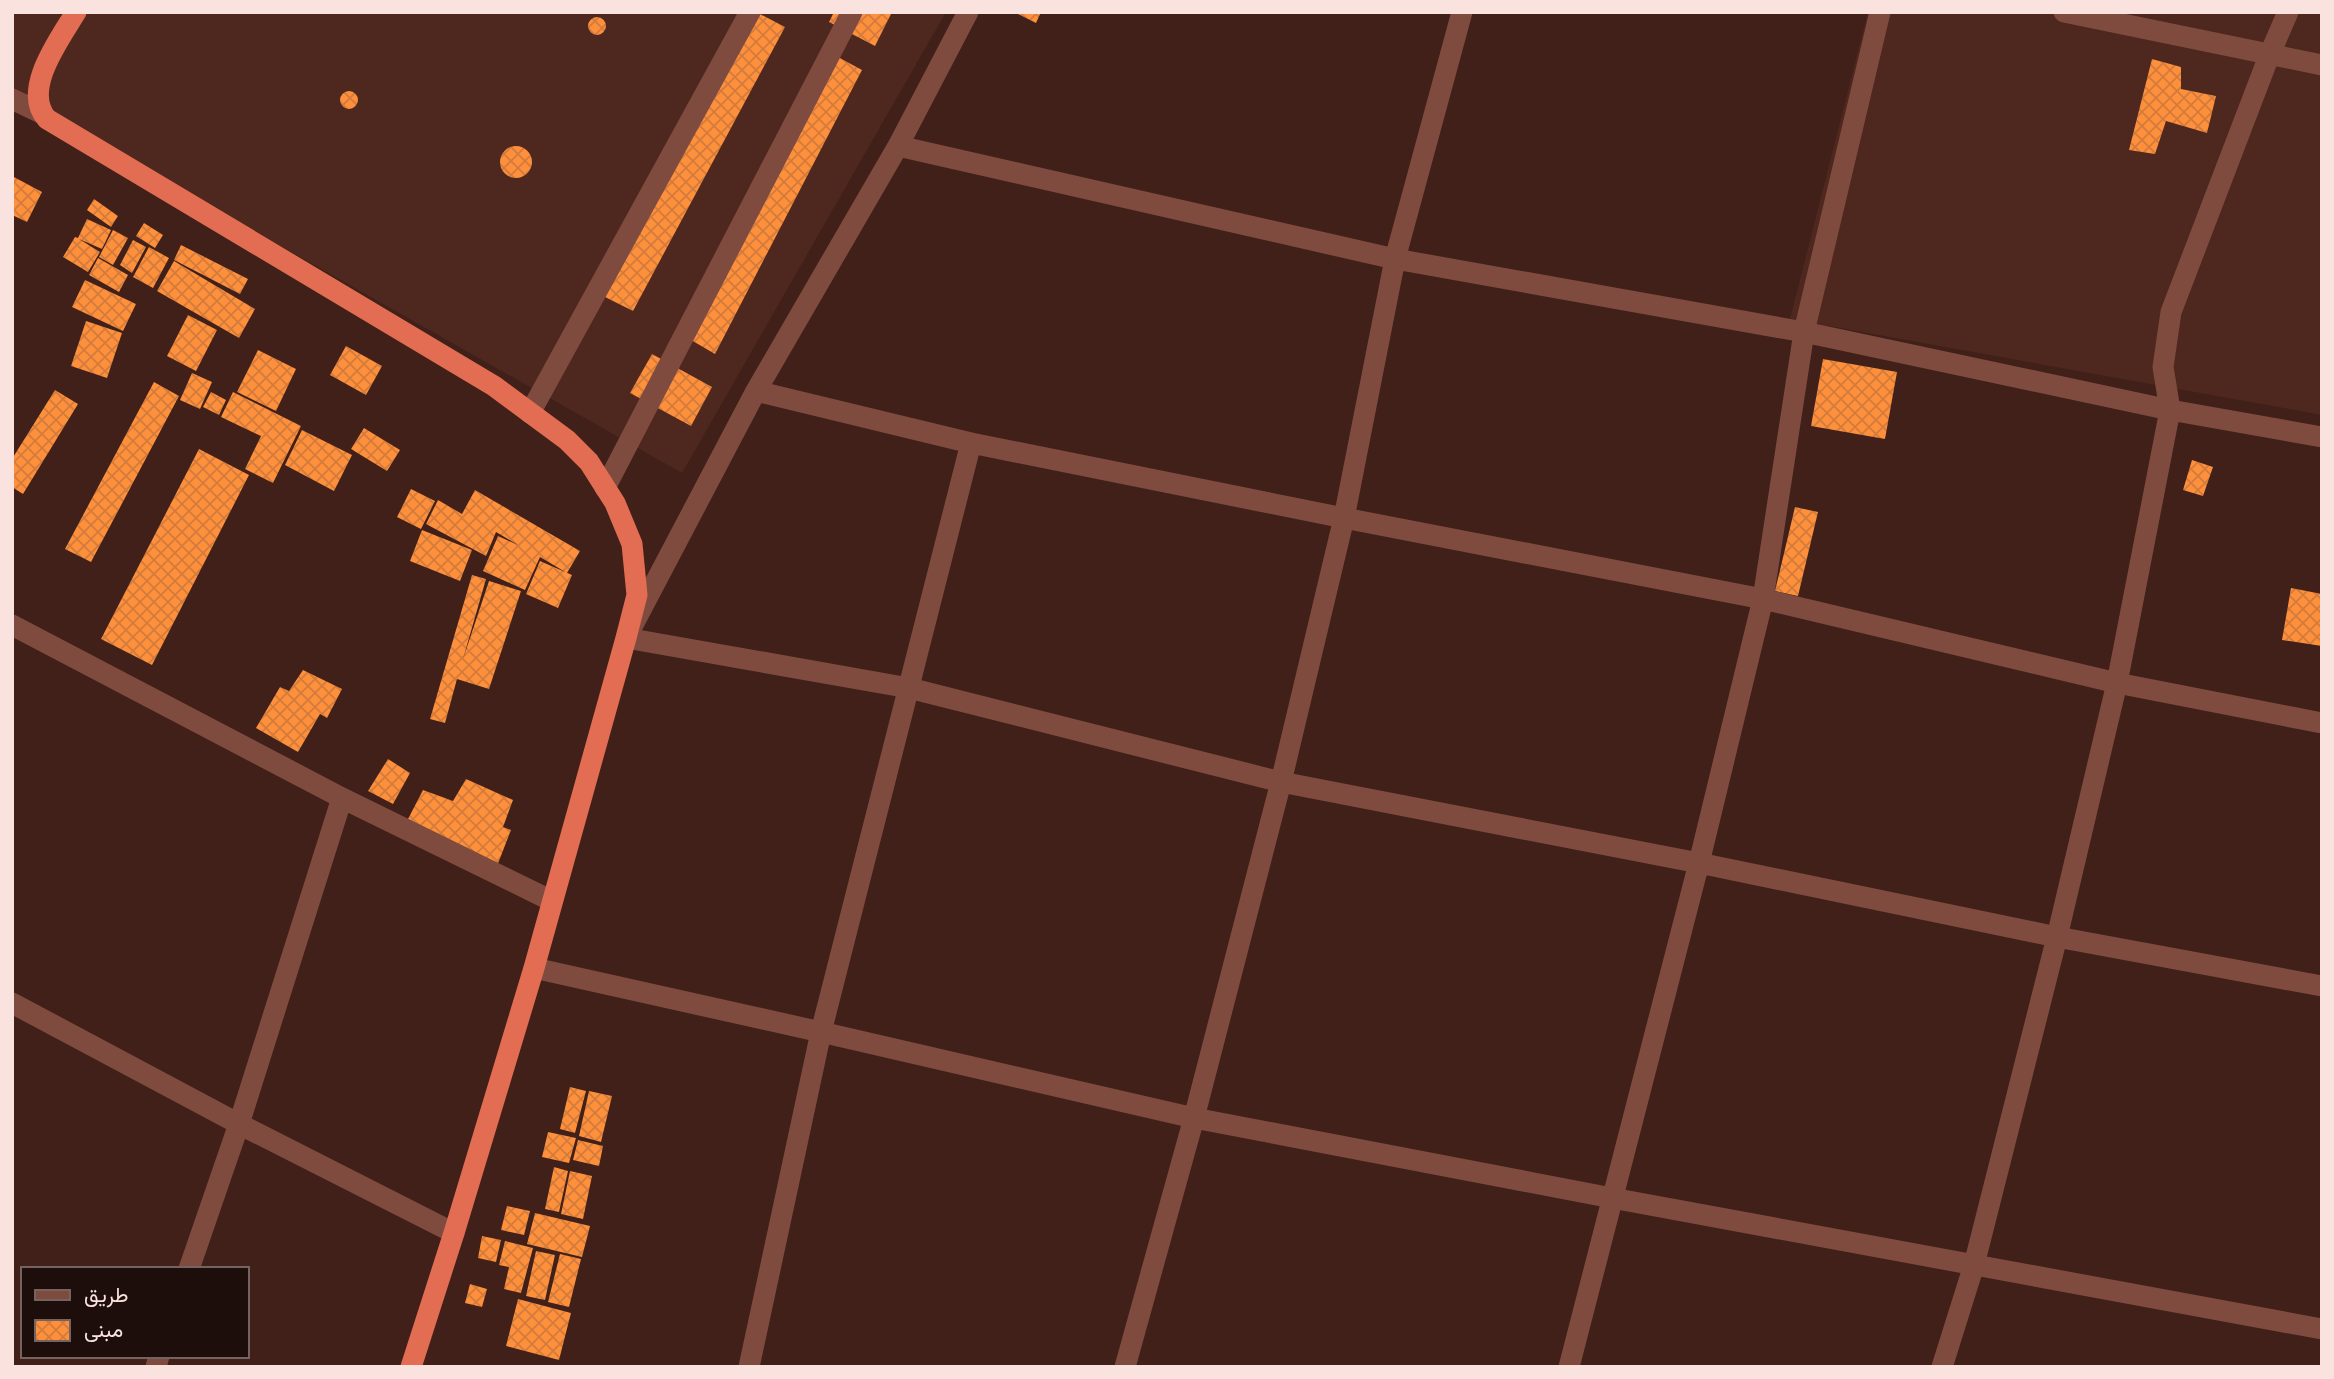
<svg xmlns="http://www.w3.org/2000/svg" width="2334" height="1379" font-family="Roboto,Vazirmatn,sans-serif">
	<defs>
		<pattern id="building-cross-hatch" width="8" height="8" patternUnits="userSpaceOnUse" patternTransform="scale(1.75)"><rect width="8" height="8" fill="#fe8f3b"/><path d="M0 0l8 8M0 8l8-8" fill="none" stroke="#d17c3d"/></pattern>
	</defs>
	<rect width="100%" height="100%" fill="#402018"/>
	<path fill="#4e271e" d="M12,12H946L682,473L12,94Z
		M1868,12H2322V415L1790,319Z"/>
	<path fill="url(#building-cross-hatch)" d="M756,12L785,27L633,311L599,294Z
		M834,12H892L875,46L829,22Z
		M1014,12H1041L1036,23Z
		M588 26a9 9 0 1 1 18 0a9 9 0 1 1-18 0Z
		M825,50L862,70L715,354L679,333Z
		M2152,59L2181,67V89L2216,96L2207,133L2166,121L2155,154L2129,150Z
		M340 100a9 9 0 1 1 18 0a9 9 0 1 1-18 0Z
		M500 162a16 16 0 1 1 32 0a16 16 0 1 1-32 0Z
		M12,176L42,192L27,222L12,215Z
		M94,199L118,216L111,227L87,210Z
		M87,219L111,230L102,249L79,239L100,252L88,272L63,257L75,237L78,238Z
		M144,223L163,235L155,248L136,236Z
		M113,230L128,238L113,265L99,257Z
		M133,240L146,247L132,273L120,265Z
		M181,245L248,279L240,294L174,260Z
		M149,247L169,258L153,288L133,277Z
		M98,258L128,275L119,292L89,275Z
		M174,261L255,309L239,338L157,291Z
		M85,280L136,304L123,331L72,307Z
		M188,315L217,330L196,371L167,356Z
		M86,321L122,333L107,378L71,366Z
		M346,346L382,366L366,395L330,375Z
		M258,350L296,369L276,411L237,392Z
		M652,354L712,387L691,426L630,393Z
		M1823,359L1897,372L1885,439L1811,426Z
		M192,373L212,382L200,409L180,400Z
		M154,382L179,396L91,562L65,549Z
		M55,390L78,404L23,494L12,487V459Z
		M211,392L226,400L219,415L203,407Z
		M233,392L301,426L273,483L245,469L261,436L221,417Z
		M364,428L400,450L387,471L351,449Z
		M302,430L352,455L334,491L285,465Z
		M199,449L249,475L152,665L101,639Z
		M2192,460L2213,467L2203,496L2183,490Z
		M411,489L435,501L421,529L397,517Z
		M475,490L580,551L567,573L540,557L525,590L483,571L498,536L518,545L496,532L486,556L426,524L438,500L462,514Z
		M1795,507L1818,512L1798,596L1775,591Z
		M422,530L472,550L460,581L410,561Z
		M540,561L572,575L558,608L526,594Z
		M472,575L486,579L463,659L489,581L521,591L489,689L457,679L445,723L430,719Z
		M2291,588L2322,594V646L2282,640Z
		M303,670L342,689L327,718L320,714L298,752L256,728L280,687L289,691Z
		M388,759L410,773L393,804L368,791Z
		M466,779L513,800L503,827L511,830L497,866L407,821L423,790L453,801Z
		M570,1087L586,1091L575,1133L560,1129Z
		M589,1091L612,1096L601,1142L579,1136Z
		M548,1132L576,1138L569,1163L542,1157Z
		M578,1140L603,1146L599,1166L573,1160Z
		M554,1167L568,1171L559,1212L545,1209Z
		M570,1171L592,1176L583,1219L561,1214Z
		M507,1206L530,1211L524,1235L501,1230Z
		M535,1213L590,1226L582,1257L527,1244Z
		M482,1236L501,1240L496,1262L478,1258Z
		M505,1241L533,1248L521,1293L504,1289L509,1267L499,1265Z
		M536,1251L555,1255L545,1300L526,1296Z
		M560,1254L581,1259L569,1307L548,1302Z
		M470,1284L487,1289L482,1307L465,1303Z
		M518,1299L571,1313L559,1360L506,1346Z"/>
	<g fill="none" stroke-linecap="round" stroke-linejoin="round">
		<path stroke="#7f4b3f" stroke-width="21" d="M968,12L898,146L756,391L626,638L909,688L1281,782L1699,863L2057,937L2322,986
			M2064,12L2322,65
			M898,146L1395,259L1804,332L2170,410L2322,437
			M756,391L971,443L1344,518L1763,599L2117,683L2322,723
			M530,413L750,12
			M605,488L852,12
			M12,625L342,798L552,901
			M534,968L821,1032L1194,1118L1612,1198L2322,1329
			M12,1003L239,1124L454,1233
			M189,1269L239,1124L342,798
			M156,1367L159,1356
			M749,1367L821,1032L971,443
			M1125,1367L1194,1118L1281,782L1344,518L1395,259L1462,12
			M1569,1367L1699,863L1763,599L1804,332L1880,12
			M1942,1367L1974,1265L2057,937L2117,683L2170,410L2163,367L2171,312L2269,56L2288,12"/>
		<path stroke="#7f4b3f" stroke-width="21" d="M12,99L41,113"/>
		<path stroke="#e26d53" stroke-width="21" d="M76,12C60,39 21,90 47,119L494,386L567,440L589,462L615,503L632,544L637,595L626,638L534,968L454,1233L411,1367"/>
	</g>
	<rect width="2334" height="1379" fill="none" stroke="#fae3de" stroke-width="28"/>
	<rect x="21" y="1267" width="228" height="91" fill="#1d0e0b" stroke="#75635f" stroke-width="2"/>
	<rect x="35" y="1290" width="35" height="10" fill="#7f4b3f" stroke="#75635f" stroke-width="2"/>
	<text x="84" y="1302" font-size="21" fill="#fae3de">طريق</text>
	<rect x="35" y="1320" width="35" height="21" fill="url(#building-cross-hatch)" stroke="#75635f" stroke-width="2"/>
	<text x="84" y="1337" font-size="21" fill="#fae3de">مبنى</text>
</svg>
